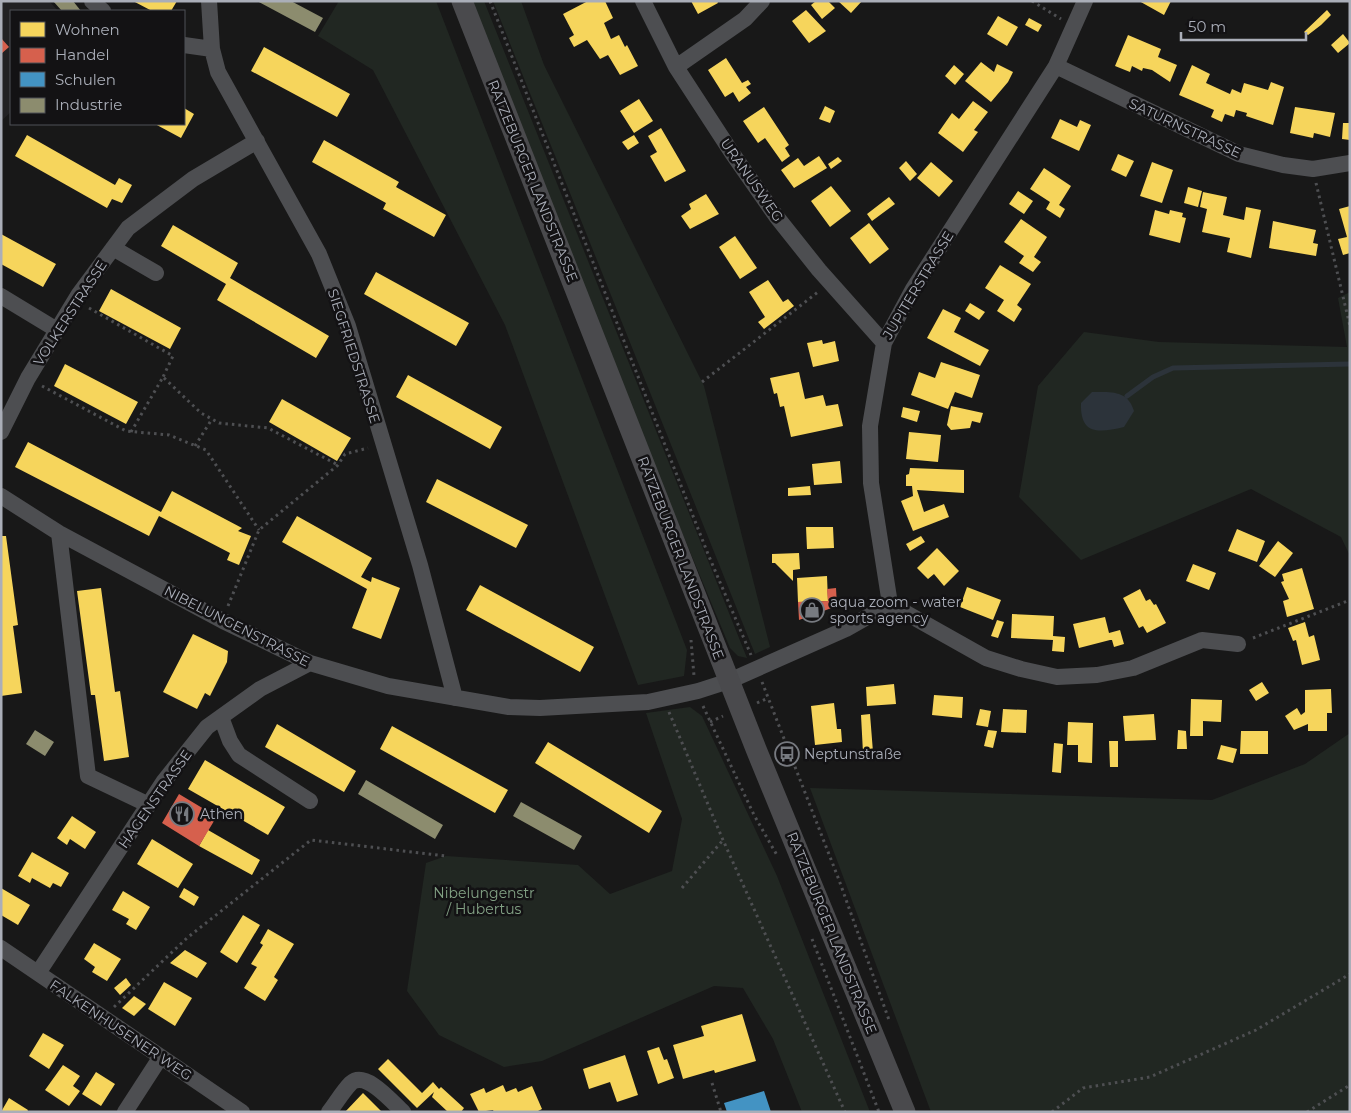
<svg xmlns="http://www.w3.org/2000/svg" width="1351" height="1113" font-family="Montserrat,sans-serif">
	<rect width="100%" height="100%" fill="#181818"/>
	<path fill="#222224" d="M1,1H49L58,11H11V112L1,121Z"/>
	<path fill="#212722" d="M339,1H436L687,650L684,676L638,685L505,325L373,70L318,36Z
		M470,1H484L747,658L738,656L730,648L649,453Z
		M493,1H521L544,65L704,386L770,647L755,654Z
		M1350,292V556L1341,537L1251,489L1081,560L1019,497L1038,386L1084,332L1159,342L1347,347L1338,298Z
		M690,707L702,716L777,876L870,1112H802L773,1039L743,988L714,986L542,1061L504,1067L439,1035L407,991L426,863L446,856L578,865L610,894L672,871L682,819L646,713Z
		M1350,733V1112H931L810,788L1212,800L1305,764Z"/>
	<path fill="#2c333a" d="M1092,392C1111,392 1128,390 1134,411L1124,427C1098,433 1080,435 1081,403Z"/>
	<path fill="#f6d55c" d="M133,1H177L171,11H152Z
		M588,1H605L613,18L604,23L611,39L619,35L625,47L627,45L638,66L620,75L608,55L600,59L587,40L574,47L569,38L574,35L563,14Z
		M691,1H717L718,3L698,14Z
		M816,1H828L835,8L822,19L811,5Z
		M838,1H862L851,13Z
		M1139,1H1171L1164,15Z
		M806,10L826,31L809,43L792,21Z
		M1327,10L1331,15L1321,25L1308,35L1304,32Z
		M998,16L1018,27L1007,46L987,34Z
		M1029,18L1042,25L1038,32L1025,25Z
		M1343,34L1350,43L1338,53L1331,45Z
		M1128,35L1161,49L1158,57L1177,65L1170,82L1152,70L1143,68L1142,71L1132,66L1130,72L1115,66Z
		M264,47L350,94L337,117L251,71Z
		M726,58L742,83L748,80L751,84L746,87L751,93L739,102L733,92L725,97L708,70Z
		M981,62L994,72L997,64L1013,72L1008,82L991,102L965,81Z
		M954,65L964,74L955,85L945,76Z
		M1192,65L1210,74L1206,83L1230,94L1232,89L1241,93L1244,83L1268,90L1271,82L1284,87L1273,125L1246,116L1247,113L1236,110L1234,117L1225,114L1222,122L1211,117L1214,110L1179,95Z
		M639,99L653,121L634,133L620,111Z
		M973,101L988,112L974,130L978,132L963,152L938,133L952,113L959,119Z
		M825,106L835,111L830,123L819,119Z
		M764,107L789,145L785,148L790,156L782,162L765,138L758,143L743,121Z
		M1295,107L1335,113L1330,137L1314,133L1313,138L1290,133Z
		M184,108L194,114L181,138L155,124H184Z
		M1060,119L1077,127L1080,120L1091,125L1079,151L1051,138Z
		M1343,123H1350V140L1342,139Z
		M661,128L686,171L665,182L650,156L657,152L648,136Z
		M27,135L115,185L119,178L132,185L122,203L112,199L107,208L15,156Z
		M634,135L639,143L628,150L622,142Z
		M324,140L399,182L396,187L446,215L434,237L383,209L386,203L312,162Z
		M1118,154L1134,161L1126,177L1111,170Z
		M819,156L827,168L794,188L781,170L798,158L804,166Z
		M838,157L842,161L831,169L828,164Z
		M906,161L917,174L910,181L899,168Z
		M931,162L953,181L939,197L917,178Z
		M1152,162L1173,170L1162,203L1140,196Z
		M1044,168L1071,186L1059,205L1065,209L1060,218L1046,209L1050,202L1030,189Z
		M831,186L851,211L830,227L811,201Z
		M1188,187L1202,191L1198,207L1184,203Z
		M1018,191L1033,201L1024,214L1009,204Z
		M1203,192L1227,197L1223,215L1244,220L1246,207L1261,210L1251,258L1227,252L1230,238L1202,232L1207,209L1200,207Z
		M706,194L719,214L690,229L681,216L691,209L689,204Z
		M889,197L895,204L872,221L867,214Z
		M1350,206V253L1343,255L1338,239L1347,237L1339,209Z
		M1155,210L1169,214L1170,210L1183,213L1182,217L1186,218L1180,243L1149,235Z
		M1021,219L1047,237L1034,257L1041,262L1033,272L1019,263L1024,256L1004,242Z
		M1273,221L1316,230L1313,243L1318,244L1316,256L1269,248Z
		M869,223L889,249L870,264L850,238Z
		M173,225L238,263L230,278L329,336L316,358L217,300L226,284L161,246Z
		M1,234L56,264L43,287L1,264Z
		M735,236L757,268L740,279L719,247Z
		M1000,265L1031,284L1017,305L1022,309L1014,322L997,311L1004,300L985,288Z
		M376,272L469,323L456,346L364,294Z
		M768,280L783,302L788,299L794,306L764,329L758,322L765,317L749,292Z
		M111,289L181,328L170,349L99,311Z
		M970,303L985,312L979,320L965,311Z
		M943,309L961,318L954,332L989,350L980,366L927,338Z
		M822,340L823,344L835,341L839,361L813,367L807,343Z
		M941,362L980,375L972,398L955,392L948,409L911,395L919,372L935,378Z
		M65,364L138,402L126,424L54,386Z
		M799,372L805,399L823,395L826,406L838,404L843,426L791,437L784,406L780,407L777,393L774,394L770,378Z
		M408,375L502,427L490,449L396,397Z
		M282,399L351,438L337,461L269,422Z
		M951,406L983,413L980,423L972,421L970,428L951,430L947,425Z
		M903,407L920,411L917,422L901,417Z
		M909,432L941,435L938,462L906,459Z
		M28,442L161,512L172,491L242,528L238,531L251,536L239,565L227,560L230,553L159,516L149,536L15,467Z
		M840,461L842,483L814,485L812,464Z
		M910,468L964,470V493L917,490L924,512L944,504L949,517L913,531L901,501L913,496L912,486H906V475L909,474Z
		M437,479L528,525L516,548L426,502Z
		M810,486L811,495L788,496V488Z
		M297,516L372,558L361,577L371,582L372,577L400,588L381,639L352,628L367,589L282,542Z
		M806,527H833L834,548L807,549Z
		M1237,529L1265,541L1257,562L1228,551Z
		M1,536H6L18,625L13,626L22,693L1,696Z
		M921,536L925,542L910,551L906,544Z
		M1278,541L1293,553L1275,577L1259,566Z
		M937,548L959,571L944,586L934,574L928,579L917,568Z
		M799,553L800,569L793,570V581L775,563H772V554Z
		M1193,564L1216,573L1209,590L1186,581Z
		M1302,568L1314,609L1287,617L1283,601L1289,599L1281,582L1284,581L1282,574Z
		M827,576L828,601L798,602L797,578Z
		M480,585L594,647L580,672L466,610Z
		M967,587L1001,600L993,620L960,607Z
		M101,588L115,692L120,691L129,757L104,761L95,695H91L77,591Z
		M1140,589L1146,601L1150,599L1154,605L1156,604L1166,623L1147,633L1143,626L1139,628L1123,598Z
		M1012,614L1054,616L1053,636L1065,637L1064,652L1052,651L1053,640L1011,638Z
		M1105,617L1109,633L1120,630L1124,644L1114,647L1112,640H1110L1079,648L1073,624Z
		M997,620L1004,622L998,638L991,636Z
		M1305,622L1309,637L1314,635L1320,660L1302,665L1296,640L1293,641L1288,628Z
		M193,634L228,651L227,662L210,696L205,693L197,709L163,692Z
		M1262,682L1269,693L1256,701L1249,690Z
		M894,684L896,704L867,706L866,687Z
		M1331,689L1332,713H1327V731H1308V724L1294,730L1285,716L1297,708L1301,715L1305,712V690Z
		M934,695L963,697L962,718L932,715Z
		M1191,699L1222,700L1221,722L1203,721V736H1190Z
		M834,703L837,729H841L842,742L815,745L811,706Z
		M980,709L991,711L988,727L976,725Z
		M1003,709L1027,710L1026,733L1001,732Z
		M870,714L873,752L863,753L861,715Z
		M1154,714L1156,740L1125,741L1123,716Z
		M1068,722L1093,723L1092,763L1078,762V745H1067Z
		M277,724L356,771L344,792L265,747Z
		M392,726L508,790L495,813L380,749Z
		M988,730L997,731L993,748L984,746Z
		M1178,730L1186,731L1187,749H1177Z
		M1241,731H1268V754H1240Z
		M1109,741H1118V767H1110Z
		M548,742L662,811L649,833L535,763Z
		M1054,743L1063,744L1061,773L1052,772Z
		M1221,745L1237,749L1233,763L1217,759Z
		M205,760L285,807L268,835L188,789Z
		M72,816L96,832L85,849L70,839L67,845L57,838Z
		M208,830L260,860L252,875L199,846Z
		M152,839L193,864L178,888L137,864Z
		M32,852L69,873L61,887L53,883L50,888L32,878L30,883L18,876Z
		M1,888L30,905L18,925L1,915Z
		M184,888L199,897L194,906L179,897Z
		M123,891L150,907L136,930L126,924L129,919L112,910Z
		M243,915L260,925L237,963L220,952Z
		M268,929L294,944L274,977L278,980L265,1001L244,988L257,967L251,964L263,945L260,943Z
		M94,943L121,959L107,981L92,972L95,967L84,959Z
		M185,950L207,963L197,978L170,963Z
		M126,978L131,985L120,995L114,988Z
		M164,982L192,998L175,1026L148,1009Z
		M134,996L146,1004L134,1016L122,1008Z
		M742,1014L756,1061L715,1073L714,1070L683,1079L673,1045L704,1036L701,1026Z
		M43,1033L64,1045L49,1069L29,1056Z
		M659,1047L664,1060L667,1059L674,1078L658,1084L647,1051Z
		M625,1055L638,1095L617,1102L610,1082L589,1089L583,1069Z
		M388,1059L422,1093L433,1082L439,1089L441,1087L464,1108L461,1112H448L432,1097L434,1092L417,1108L378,1069Z
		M63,1065L80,1076L73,1086L80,1091L69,1106L45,1090Z
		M96,1072L115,1084L101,1106L82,1094Z
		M503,1085L506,1092L516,1088L518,1092L532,1086L542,1109L536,1112H494L493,1110L479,1112L470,1094L484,1088L486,1093Z
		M363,1093L382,1112H345Z
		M9,1098L28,1110L27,1112H1Z"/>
	<path fill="#d6604d" d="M1,38L9,47L1,54Z
		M836,588L837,606L799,620L798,602L828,601L827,589Z
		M179,794L204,809L201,814L214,821L199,846L162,823Z"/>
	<path fill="#4393c3" d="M764,1091L771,1112H727L724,1103Z"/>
	<path fill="#8c8c6e" d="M53,1H73L81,11H62Z
		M257,1H291L323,18L315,32Z
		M35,730L54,742L45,756L26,744Z
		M366,780L443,825L435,839L358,794Z
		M521,802L582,836L574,850L513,816Z"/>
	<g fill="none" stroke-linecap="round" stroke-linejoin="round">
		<path stroke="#2c333a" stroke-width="5" d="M1127,396L1153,377L1173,368L1350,364"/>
		<path stroke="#4e4f52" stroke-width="3" stroke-dasharray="2.5 4" stroke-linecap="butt" d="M490,1L708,554L751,655
			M1032,1L1061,19
			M1316,183L1350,326
			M89,308L173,356L163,377
			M702,382L818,292
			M42,386L126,431L169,435L206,450L259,530
			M131,432L163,377L201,413L219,423L268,428L338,465
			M195,446L212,419
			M228,606L259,530L338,465L345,454L368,448
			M1253,638L1350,600
			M691,640L694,676
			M762,682L839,880L889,1020
			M757,703L768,698
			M703,706L754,815L778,857
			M669,712L723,840L845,1112
			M710,722L723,716
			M682,888L723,840
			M812,939L879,1112
			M114,1007L187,938L311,840L446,856
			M712,1083L721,1112
			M1052,1112L1083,1088L1150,1077L1256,1030L1350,974
			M1307,1112L1350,1085"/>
		<path stroke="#4d4e51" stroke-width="16" d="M92,1L103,11
			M209,1L212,49L218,72L319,254L348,326L420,565L455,698
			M643,1L676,67L732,153L776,216L819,270L884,343
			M184,45L212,49
			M1056,66L1239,154L1283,165L1313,169L1350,163
			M676,67L745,19L762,1
			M113,248L156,273
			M1,296L57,330
			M1,432L28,378L79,294L128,228L193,179L257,141
			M1,496L59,533L223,621L310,663L388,686L509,707L540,708L648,702L698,691L729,681L846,629L890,604L986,658L1021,669L1057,677L1097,675L1133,668L1202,640L1238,644
			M59,533L88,776L149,805
			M890,604L871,483L870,426L884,343L913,289L1056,66L1085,1
			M221,717L230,741L239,755L310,801
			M1,948L242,1112
			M38,973L164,781L207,727L260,689L310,663
			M125,1112L160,1058
			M329,1112C336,1103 343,1091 351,1083C366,1070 392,1102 403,1112"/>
		<path stroke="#4a4a4d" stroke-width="21" d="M462,1L756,749L905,1112"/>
	</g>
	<defs>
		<g id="shop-ring" transform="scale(1.25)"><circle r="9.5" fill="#131214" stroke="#777a80" stroke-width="1.5"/><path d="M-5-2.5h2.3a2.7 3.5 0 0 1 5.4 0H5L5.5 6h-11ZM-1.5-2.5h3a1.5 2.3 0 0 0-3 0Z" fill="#777a80"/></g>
		<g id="bus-ring" transform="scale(1.25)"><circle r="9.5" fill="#131214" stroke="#777a80" stroke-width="1.5"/><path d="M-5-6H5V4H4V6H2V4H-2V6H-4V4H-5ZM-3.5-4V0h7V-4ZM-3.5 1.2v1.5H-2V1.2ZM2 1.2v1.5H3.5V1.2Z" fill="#777a80"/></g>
		<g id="restaurant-ring" transform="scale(1.25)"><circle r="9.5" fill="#131214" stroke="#777a80" stroke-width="1.5"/><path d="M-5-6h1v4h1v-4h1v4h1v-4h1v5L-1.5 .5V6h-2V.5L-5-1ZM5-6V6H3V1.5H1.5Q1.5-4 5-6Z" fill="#777a80"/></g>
	</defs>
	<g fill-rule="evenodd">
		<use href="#shop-ring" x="812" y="610"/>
		<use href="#bus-ring" x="787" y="754"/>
		<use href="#restaurant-ring" x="182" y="814"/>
	</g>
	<g text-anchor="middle" stroke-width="5" stroke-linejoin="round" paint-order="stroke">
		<g font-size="14" fill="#aaaeb8" stroke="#131214">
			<text transform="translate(1185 128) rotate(25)" y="5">SATURNSTRASSE</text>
			<text transform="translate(752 180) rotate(55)" y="5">URANUSWEG</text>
			<text transform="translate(533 181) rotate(68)" y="5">RATZEBURGER LANDSTRASSE</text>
			<text transform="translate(918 285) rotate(-59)" y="5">JUPITERSTRASSE</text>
			<text transform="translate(70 313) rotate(-57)" y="5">VOLKERSTRASSE</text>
			<text transform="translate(354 356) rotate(72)" y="5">SIEGFRIEDSTRASSE</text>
			<text transform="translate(681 558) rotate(69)" y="5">RATZEBURGER LANDSTRASSE</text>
			<text transform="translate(237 626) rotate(27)" y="5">NIBELUNGENSTRASSE</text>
			<text transform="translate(155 799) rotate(-55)" y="5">HAGENSTRASSE</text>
			<text transform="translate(832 933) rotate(68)" y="5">RATZEBURGER LANDSTRASSE</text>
			<text transform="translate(121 1030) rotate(34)" y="5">FALKENHUSENER WEG</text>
		</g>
		<g font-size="14" fill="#aaaeb8" stroke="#131214" text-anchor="start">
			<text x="830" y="607">aqua zoom - water<tspan x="830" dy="16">sports agency</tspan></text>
			<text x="804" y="759">Neptunstraße</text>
			<text x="200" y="819">Athen</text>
		</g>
		<g font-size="14" fill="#83a285" stroke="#131214">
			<text x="484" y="898">Nibelungenstr<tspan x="484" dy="16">/ Hubertus</tspan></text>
		</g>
	</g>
	<rect width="1351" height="1113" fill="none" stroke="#aaaeb8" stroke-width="5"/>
	<rect x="10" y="10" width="175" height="115" fill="#131214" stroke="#4f5056"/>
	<rect x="20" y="22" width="25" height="15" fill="#f6d55c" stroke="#4f5056"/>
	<text x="55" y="35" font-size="15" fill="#aaaeb8">Wohnen</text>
	<rect x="20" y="48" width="25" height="15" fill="#d6604d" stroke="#4f5056"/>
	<text x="55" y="60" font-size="15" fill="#aaaeb8">Handel</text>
	<rect x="20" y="72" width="25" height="15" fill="#4393c3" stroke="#4f5056"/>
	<text x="55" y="85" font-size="15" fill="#aaaeb8">Schulen</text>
	<rect x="20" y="98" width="25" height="15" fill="#8c8c6e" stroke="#4f5056"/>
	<text x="55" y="110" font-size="15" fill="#aaaeb8">Industrie</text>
	<path d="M1181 32v8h125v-8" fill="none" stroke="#aaaeb8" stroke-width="2.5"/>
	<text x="1188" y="32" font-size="15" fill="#aaaeb8" stroke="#131214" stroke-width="4" paint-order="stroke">50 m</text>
</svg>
